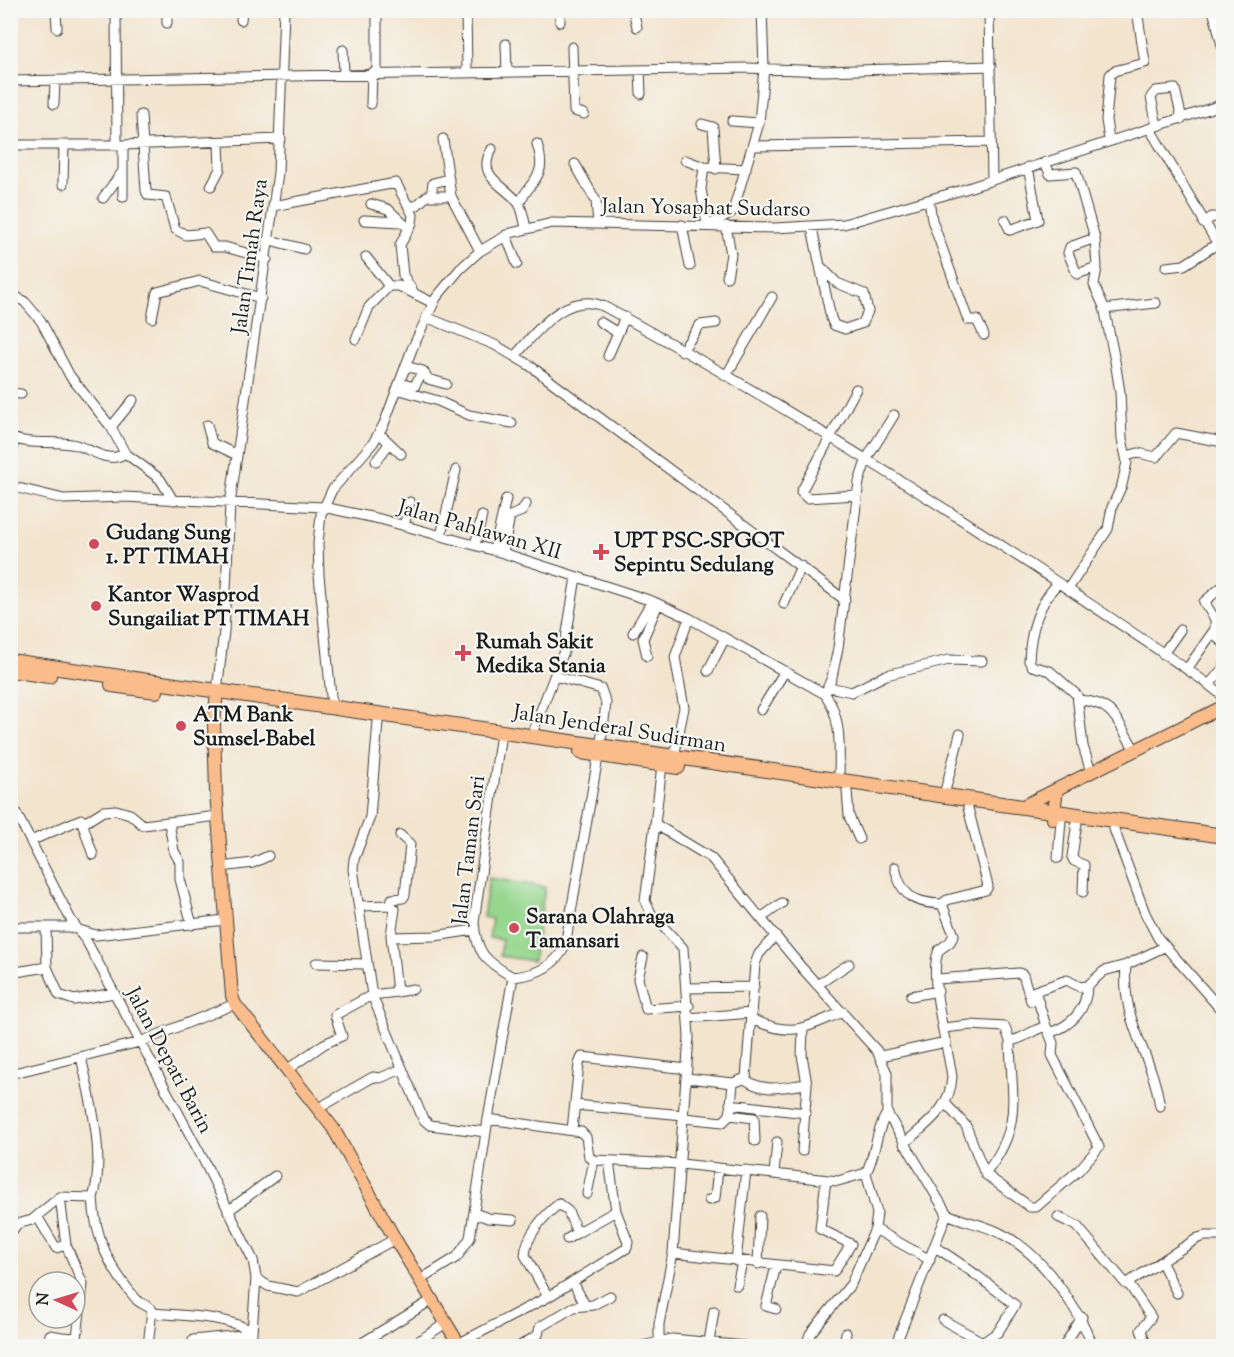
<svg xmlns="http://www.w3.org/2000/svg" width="1234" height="1357" font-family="'Sorts Mill Goudy',serif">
	<rect width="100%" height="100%" fill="#f6f6f2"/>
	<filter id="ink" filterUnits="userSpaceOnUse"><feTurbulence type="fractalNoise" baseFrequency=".0167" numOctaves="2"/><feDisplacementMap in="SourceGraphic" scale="12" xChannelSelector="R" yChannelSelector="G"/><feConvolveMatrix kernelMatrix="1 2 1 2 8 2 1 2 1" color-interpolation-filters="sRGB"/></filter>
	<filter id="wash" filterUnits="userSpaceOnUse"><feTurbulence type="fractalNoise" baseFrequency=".008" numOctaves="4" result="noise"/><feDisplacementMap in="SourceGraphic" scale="24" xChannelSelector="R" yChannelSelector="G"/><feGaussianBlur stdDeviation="1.35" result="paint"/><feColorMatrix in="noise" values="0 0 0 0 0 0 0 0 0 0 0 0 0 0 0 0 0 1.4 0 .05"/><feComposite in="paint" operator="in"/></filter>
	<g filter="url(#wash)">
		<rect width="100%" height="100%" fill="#f3e4ce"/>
		<path fill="#96d78e" stroke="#597a55" stroke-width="1.5" d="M489,878L545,887L533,961L500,956L502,940L489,938L492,919L483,917Z"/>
	</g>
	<g filter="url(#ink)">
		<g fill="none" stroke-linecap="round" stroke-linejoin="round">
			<g stroke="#3c3a37" stroke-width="11">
				<path id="minor" d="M56,10L57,28
					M116,10L117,145
					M167,10V23
					M377,10V73
					M466,10L467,72
					M560,10V22
					M633,10L637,27
					M989,10L992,180
					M1213,10L1224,53
					M466,12L479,10
					M241,20L242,10
					M506,44L507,72
					M572,47L574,111L584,114
					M343,50L344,74
					M640,70L641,94
					M10,81L748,68L824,71L991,66
					M54,104L55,81
					M371,104L372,73
					M141,115L146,191L148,195L166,197L175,229L186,235L205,233L214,247H225L267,259
					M732,121L759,123
					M702,124L713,127L716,169
					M1157,126L1151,97L1156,91L1175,89L1182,119
					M1150,129L1224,255
					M443,139L451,196
					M1109,140L1106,120L1110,75L1114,71L1145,63L1137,10
					M10,145H123L281,139
					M753,146L991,142
					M492,149C474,178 508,186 519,204C523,210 524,221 526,227
					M685,160L704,167L746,169
					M1045,162L1050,174L1076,172L1095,238L1097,267L1094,285L1104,307L1115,361L1120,392L1122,439L1127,462L1122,485L1112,507L1108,529L1068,589
					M575,164L596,201L598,224
					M704,167L701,189L707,225
					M63,184L64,145
					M211,186L220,169L219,142
					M431,196L433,183L449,179
					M123,197V145
					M103,198L123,171
					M929,200L932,220L968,320H977L984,335
					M371,204L388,209L409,229
					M519,204C532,177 548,178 537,144
					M273,206L396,183L413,215L412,223L400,245L403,275L414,293
					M409,206H416L427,196H451L480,251
					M364,220L400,222
					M1005,220L1010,230L1038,220L1028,167
					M1203,223L1212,217L1224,218
					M682,225L690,266
					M710,225L733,211L759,123L764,68L762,10
					M726,226L731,254L727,277
					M812,228L831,318L834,325L845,329L863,323L868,311L864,294L837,283L820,266
					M506,235L517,264
					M1095,238L1070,247L1068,253L1077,274L1097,267
					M270,240L304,249
					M366,257L389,286
					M1166,267L1184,265L1217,244
					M10,293L25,302L41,321L70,376L111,427L125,453L160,479L173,500
					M1104,309L1156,303
					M426,317L495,345L529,365L845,600
					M152,318L157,292L200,281L261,298
					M600,322L618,333
					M356,339L369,307L389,286H399L433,303
					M682,351L700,325L716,323
					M515,356C537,331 567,289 605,307C812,419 1009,548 1204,681L1224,697
					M608,356L625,317
					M406,366L423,371L428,379L446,384
					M726,376L772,297
					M400,383L414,387L423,371
					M397,389L438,401L469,415L512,423
					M856,389L801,492L807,498L857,495
					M10,393L21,394
					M207,425L212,443L237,455
					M111,427L133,400
					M379,433L401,454
					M10,437C30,446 55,440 76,445C91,449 110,465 125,453
					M1127,456L1138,453L1156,457L1176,433L1223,442
					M10,459L14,439
					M376,461L389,444
					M10,486L64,499L124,497L323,507L380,519L503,553L652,601L689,618L825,694C843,719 839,752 839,781
					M404,526L410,502
					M441,536L456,470
					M475,545L482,516
					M494,551L506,499
					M503,553L510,516L522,511L526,504
					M1058,583C1038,604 1030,633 1029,661L1032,666L1050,671L1077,695L1083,746L1091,772
					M784,604L801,566
					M633,633L652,601
					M1212,634L1224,643
					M1163,654L1180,630
					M647,656L643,639L658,604
					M1187,669L1215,629V619L1204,602L1224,585
					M708,671L725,638
					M1209,685L1224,667
					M829,687L852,692L886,675L949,660L982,661
					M217,691L224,631L230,504L278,173L284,10
					M825,694L832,677L838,648L859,482L867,458L894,415
					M1079,700C1115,702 1117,722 1135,750
					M332,706L319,575L318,544L321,514L332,490L373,443L384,424L412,349L436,298L460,269L480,251L511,233L552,223L775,228L844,224L962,190L1224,104
					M761,710L785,671
					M378,722L370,817L354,859L353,869L372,995L423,1119L430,1125L486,1132
					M531,736L564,651L576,577
					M500,740L474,922C476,953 486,962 513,977C535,975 555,967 565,946L603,729L606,703L601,689L555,676
					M674,757L684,708L675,657L689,618
					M662,765L655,824L711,858L802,968L877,1051L887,1073V1113L947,1214L895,1346
					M847,791L849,816L859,839
					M944,795L960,734
					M10,801L71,920L87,942L203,1159L253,1260L256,1278L251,1346
					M1077,822L1072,857L1074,861L1084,865L1083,892
					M84,823L103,811L116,810L130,814L143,825L218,816
					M169,823L174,851L180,862V879L192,925
					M655,824L645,901L652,915L683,948L689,1037L673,1253L659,1324V1336L663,1346
					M1114,829L1145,913L1158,938L1224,1013
					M33,840L81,819L93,855
					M1058,858L1061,820
					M221,867L253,863L268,856
					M895,867C901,896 913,903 942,904
					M390,905L392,899L403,898L405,895L410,844L400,835
					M761,918L782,903
					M10,927H69L96,935L225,920
					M46,928L47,967L59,995L74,1000L114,993
					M391,937L435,936L474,930
					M643,957L638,979L646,1009L689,1006
					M316,963L366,964
					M1126,965C1121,1025 1152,1052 1160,1106
					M10,973L47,967
					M937,979L1019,973L1023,975L1031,1001
					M817,985L849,964
					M686,988L754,987
					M397,992L413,989
					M911,996L938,991
					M688,1018L752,1013
					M751,1019C794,1038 803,1028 843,1012
					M943,1028L970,1025L1005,1027L1010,1041C1024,1039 1032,1030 1046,1026L1035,991L1067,980L1080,987L1087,986L1104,971L1126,965L1164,947
					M803,1029L802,1055L807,1084
					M1049,1033C1071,1026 1087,1010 1087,986
					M881,1056L946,1042
					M81,1057C90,1097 106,1157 93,1198
					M288,1069L324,1044L342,1036L335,1015L372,995L397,992L391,935L395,909L390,905L361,906
					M10,1074L140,1042L235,1004
					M687,1078L733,1083
					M745,1079C764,1094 785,1086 807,1084L802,1151
					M730,1104L806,1113
					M946,1104L966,1126L985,1174L1030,1207H1036L1079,1170L1099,1147L1052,1055L1053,1043L1046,1026
					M575,1105L684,1115
					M319,1108L373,1077L380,1078L402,1069
					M684,1118L723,1122L730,1115
					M488,1119L581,1132L586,1137L589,1157L594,1160L681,1164L838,1181L866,1173C876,1154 875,1132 887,1113
					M572,1130L579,1064L582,1057L687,1069
					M755,1141L754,1118L730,1115L733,1083L746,1078L755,964L759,954L775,936
					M904,1144C927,1123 950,1110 952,1077C948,1047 927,975 939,950L950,942L954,935L942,904L947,900L986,890L988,886L968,808
					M774,1174L777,1142
					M985,1174C1024,1126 1011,1097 1010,1041
					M587,1194L594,1160
					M60,1197L66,1245
					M709,1200L715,1198L718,1168
					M228,1211L275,1176
					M474,1213L488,1218L513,1220
					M947,1214C964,1222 983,1224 1000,1233C1041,1252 1077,1306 1093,1346
					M37,1216L56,1248L66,1245L83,1284L77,1338L62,1337L61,1346
					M1058,1217L1077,1226L1126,1284L1198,1238L1205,1236H1224
					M875,1229L930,1260
					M10,1234L17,1224L32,1220L60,1197L93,1198C95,1239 110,1269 137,1300C142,1305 148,1305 152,1310L148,1346
					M567,1239L577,1233
					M935,1247C964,1265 989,1284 1015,1305L998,1332L978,1346
					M673,1253L834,1271L851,1244L820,1229L826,1180
					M736,1261L746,1170
					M1162,1263L1177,1293
					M758,1264L760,1216
					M776,1266L766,1306L776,1309
					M256,1278L268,1286L298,1292L395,1239
					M420,1280L457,1257L470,1238L488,1119L513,977
					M573,1282L585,1305
					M1128,1283L1151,1317L1141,1330L1147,1346
					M737,1285L742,1262
					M548,1297L525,1255C526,1236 544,1215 559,1204L568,1211L577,1233L616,1211
					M153,1313C186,1316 222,1315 252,1331
					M943,1320L977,1339V1346
					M193,1340L242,1335L251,1338
					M709,1342L714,1311
					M458,1344L548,1297L627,1248L628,1242L616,1211L609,1161
					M47,1346L50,1335L62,1337
					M357,1346L432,1300
					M411,1346L446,1323
					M520,1346L538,1335L540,1327L574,1307L593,1305L610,1296
					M642,1346L672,1339L745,1346
					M806,1346L810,1334L851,1284L875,1229L877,1213L866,1173
					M844,1346L846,1333
					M1064,1346L1082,1317"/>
			</g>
			<g stroke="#3c3a37" stroke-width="14">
				<path id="major" d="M217,691L214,724L216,792L232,996L235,1004L333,1128L395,1239L460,1346
					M1023,806L1224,706
					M1053,819L1057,789"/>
			</g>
			<g stroke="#3c3a37" stroke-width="16">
				<path id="highway" d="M10,661L1224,836
					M10,670L49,676
					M112,685L156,691
					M581,752L678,767"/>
			</g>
			<use href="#minor" stroke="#fff" stroke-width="9"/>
			<use href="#major" stroke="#f9bc8a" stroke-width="12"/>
			<use href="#highway" stroke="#f9bc8a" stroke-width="14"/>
		</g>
	</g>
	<g fill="#d1495b" stroke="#f6f6f2" stroke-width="2">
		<circle cx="94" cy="544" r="6"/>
		<path d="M598 543h6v6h6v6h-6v6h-6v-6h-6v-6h6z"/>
		<circle cx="96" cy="606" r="6"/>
		<path d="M460 644h6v6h6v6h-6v6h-6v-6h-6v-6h6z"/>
		<circle cx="181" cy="726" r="6"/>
		<circle cx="514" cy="928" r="6"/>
	</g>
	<g text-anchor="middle" stroke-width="4.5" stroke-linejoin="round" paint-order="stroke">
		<g font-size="21" fill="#1c1c1c" stroke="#f6f6f2">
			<text transform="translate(706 207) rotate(1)" y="7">Jalan Yosaphat Sudarso</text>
			<text transform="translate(249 256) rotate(-82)" y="7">Jalan Timah Raya</text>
			<text transform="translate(480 529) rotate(16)" y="7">Jalan Pahlawan XII</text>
			<text transform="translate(620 728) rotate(9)" y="7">Jalan Jenderal Sudirman</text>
			<text transform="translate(468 850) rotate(-83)" y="7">Jalan Taman Sari</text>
			<text transform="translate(170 1060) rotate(62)" y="7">Jalan Depati Barin</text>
		</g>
		<g font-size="21" font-weight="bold" fill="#1c1c1c" stroke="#f6f6f2" text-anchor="start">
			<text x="106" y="539">Gudang Sung<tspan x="106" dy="24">1. PT TIMAH</tspan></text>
			<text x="614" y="547">UPT PSC-SPGOT<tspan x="614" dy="24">Sepintu Sedulang</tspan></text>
			<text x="108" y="601">Kantor Wasprod<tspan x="108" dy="24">Sungailiat PT TIMAH</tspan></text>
			<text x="476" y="648">Rumah Sakit<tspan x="476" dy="24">Medika Stania</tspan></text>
			<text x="193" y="721">ATM Bank<tspan x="193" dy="24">Sumsel-Babel</tspan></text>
			<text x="526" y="923">Sarana Olahraga<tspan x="526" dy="24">Tamansari</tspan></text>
		</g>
	</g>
	<rect width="1234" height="1357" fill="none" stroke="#f6f6f2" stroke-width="36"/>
	<g transform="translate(57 1300) rotate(274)"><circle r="28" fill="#f6f6f2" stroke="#9f9f9c" stroke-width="1.5"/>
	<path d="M0-4.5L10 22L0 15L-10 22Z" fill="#d1495b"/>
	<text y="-9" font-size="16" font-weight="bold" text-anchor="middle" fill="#1c1c1c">N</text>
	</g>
</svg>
